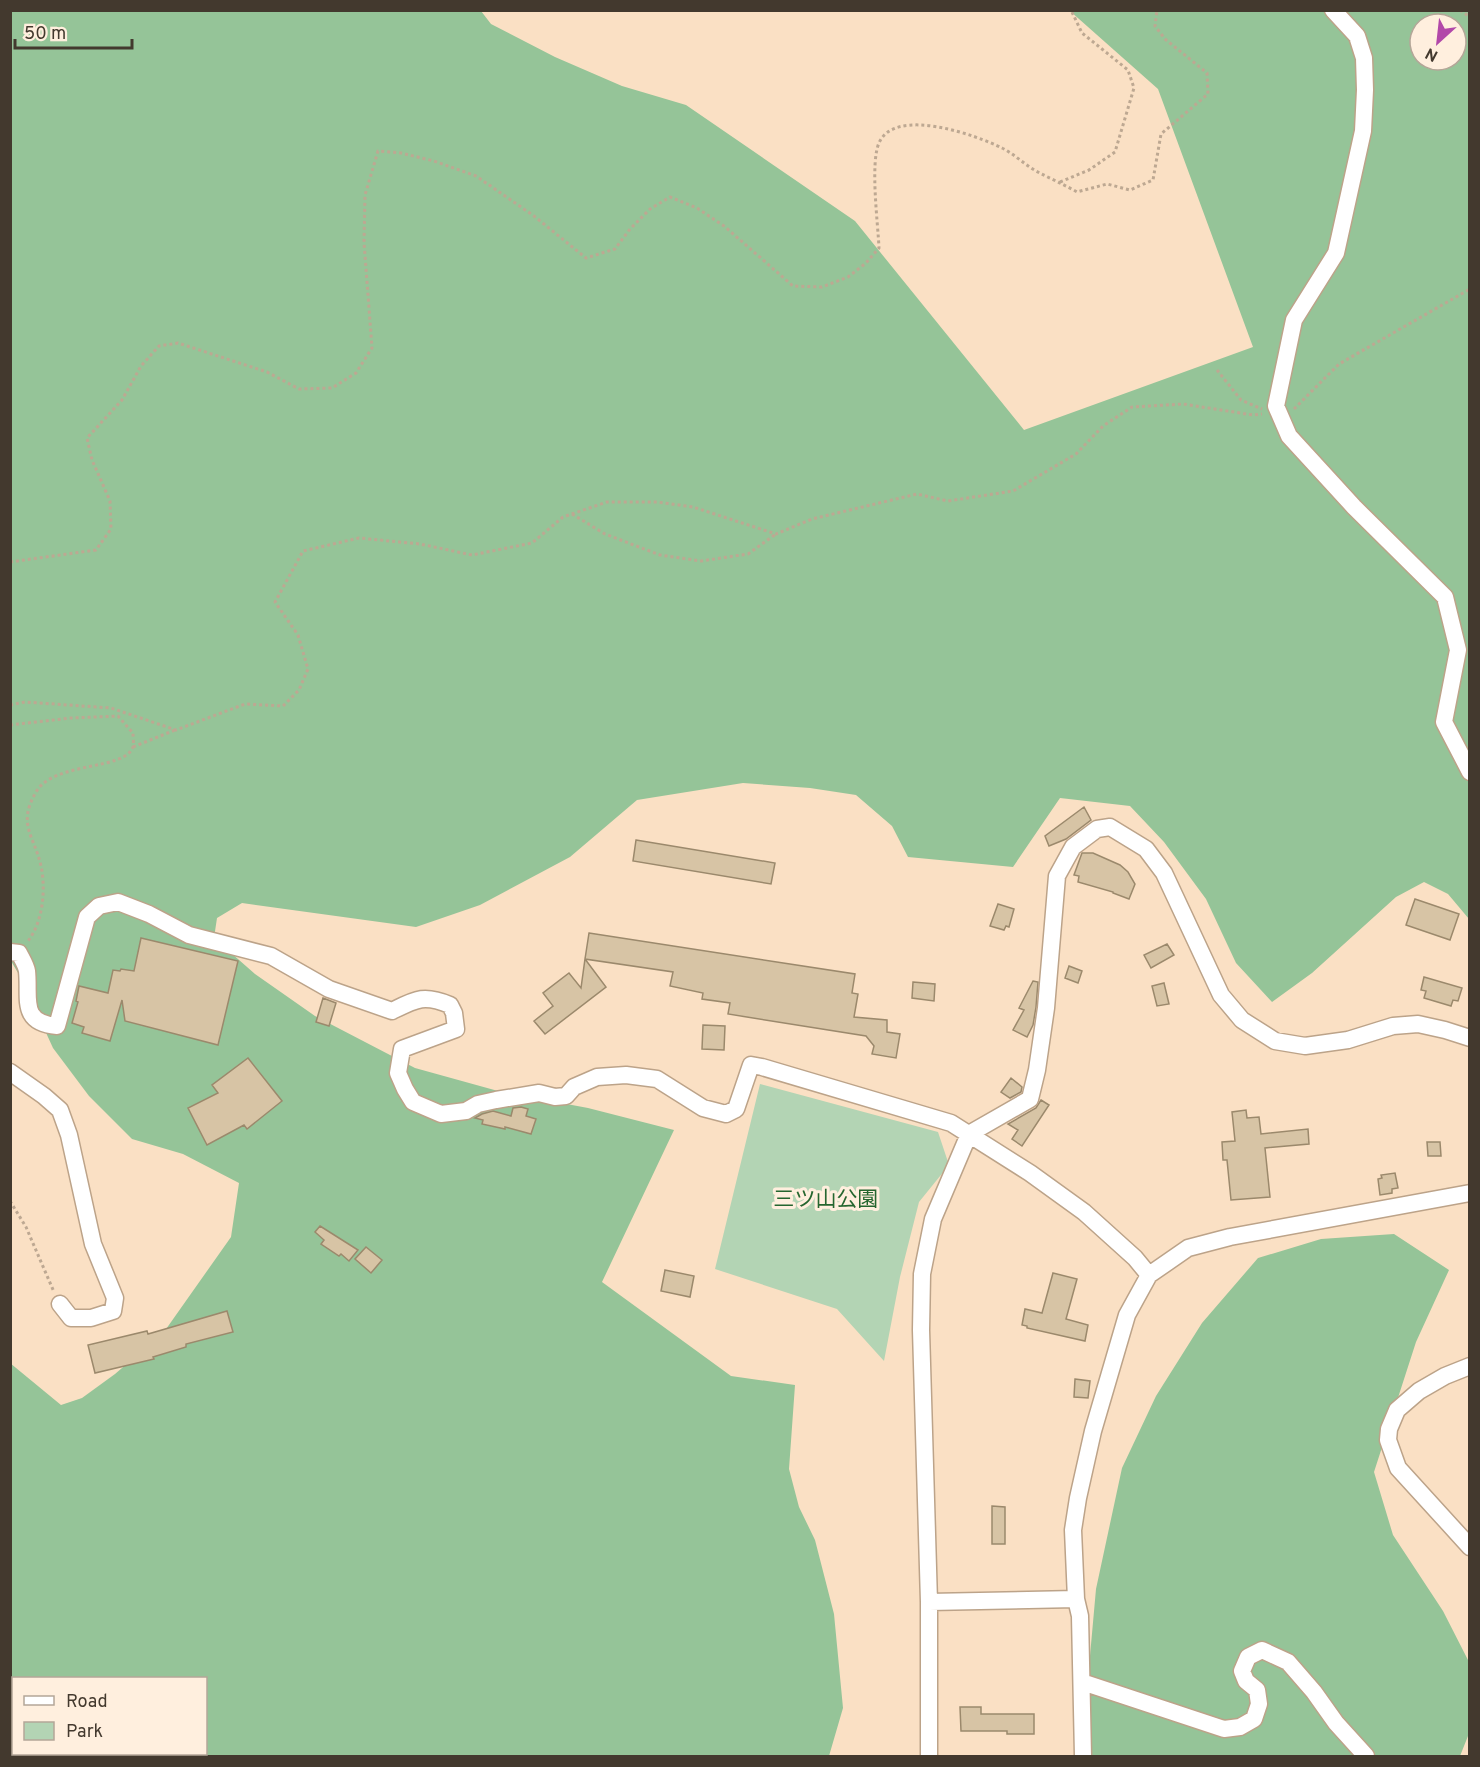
<svg xmlns="http://www.w3.org/2000/svg" width="1480" height="1767" font-family="Overpass,'Noto Sans JP',sans-serif">
	<rect width="100%" height="100%" fill="#fae0c4"/>
	<path fill="#b3d4b4" d="M760,1084L938,1132L949,1165L919,1202L900,1277L884,1361L837,1309L715,1269Z"/>
	<path fill="#95c498" fill-rule="evenodd" d="M11,11H481L491,24L555,57L622,86L686,105L855,221L1024,430L1253,347L1158,89L1070,11H1469V919L1448,894L1424,882L1396,897L1312,973L1272,1002L1236,963L1206,899L1164,842L1130,806L1060,798L1013,867L908,857L892,826L856,795L810,788L743,783L637,800L570,857L480,905L416,927L242,903L217,918L214,938L255,974L315,1016L415,1068L498,1091L588,1108L674,1130L602,1282L731,1376L795,1385L789,1469L799,1507L815,1540L834,1614L843,1708L829,1756H11L10,1363L61,1405L82,1398L115,1374L164,1332L231,1237L239,1183L183,1154L132,1139L89,1096L53,1048L21,978L11,961ZM1420,24H1456V60H1420ZM14,1678H206V1754H14Z
		M1394,1234L1449,1270L1416,1342L1374,1472L1393,1535L1443,1611L1469,1662L1468,1736L1460,1756H1081L1096,1589L1122,1468L1156,1396L1202,1323L1258,1258L1321,1239Z"/>
	<path fill="#d7c4a5" stroke="#9b896c" stroke-width="1.5" d="M1084,807L1091,820L1066,839L1049,846L1045,836Z
		M636,840L775,863L771,884L633,861Z
		M1082,853H1093L1120,865L1128,872L1135,884L1129,899L1113,893V892L1078,882L1079,876L1074,875Z
		M1415,899L1459,914L1450,940L1406,925Z
		M998,904L1014,909L1009,927L1006,926L1004,930L990,926Z
		M589,933L855,974L852,993L858,994L854,1017L887,1020V1032L900,1034L896,1058L872,1054L874,1046L866,1036L728,1014L730,1003L702,999L703,993L670,986L673,972L585,959Z
		M141,938L238,961L218,1045L125,1021L122,1000L110,1041L82,1033L84,1027L72,1023L78,1002L76,1001L79,986L108,993L113,970L120,971L121,969L134,971Z
		M1167,944L1174,955L1151,968L1144,955Z
		M585,959L606,987L545,1034L534,1021L553,1006L543,993L569,973L581,988Z
		M1069,966L1082,971L1078,983L1065,978Z
		M1424,977L1462,988L1458,1001L1453,1000L1451,1006L1424,998L1426,991L1421,990Z
		M1033,981L1038,982L1036,1007L1033,1025L1027,1037L1013,1030L1024,1010L1019,1008Z
		M913,982L935,984L934,1001L912,998Z
		M1164,983L1169,1004L1157,1006L1152,986Z
		M323,998L336,1003L329,1026L316,1022Z
		M703,1025L725,1026L724,1050L702,1049Z
		M248,1058L282,1101L247,1129L244,1125L207,1145L188,1108L218,1093L212,1085Z
		M1011,1078L1022,1087L1021,1092L1010,1098L1001,1092Z
		M1041,1100L1049,1105L1022,1146L1012,1139L1018,1130L1008,1124L1036,1108Z
		M521,1107L528,1109L526,1116L536,1119L531,1134L505,1127V1129L482,1124L483,1120L475,1118L482,1114L493,1111L511,1116L513,1108Z
		M1246,1110L1247,1118L1259,1117L1261,1134L1308,1129L1309,1144L1265,1148L1270,1197L1231,1200L1227,1160H1223L1222,1142L1235,1141L1232,1112Z
		M1427,1142H1440L1441,1156H1428Z
		M1395,1173L1398,1188L1392,1189V1193L1380,1195L1378,1179L1382,1178L1381,1175Z
		M320,1226L358,1250L349,1261L341,1254L339,1256L321,1244L324,1240L315,1232Z
		M366,1247L382,1260L371,1273L355,1259Z
		M665,1270L694,1276L690,1297L661,1291Z
		M1053,1273L1077,1279L1066,1319L1088,1325L1085,1341L1027,1328V1326L1022,1325L1025,1309L1042,1313Z
		M227,1311L233,1332L186,1344V1347L153,1357L154,1359L95,1373L88,1345L147,1331L148,1334Z
		M1075,1379L1090,1381L1088,1398L1074,1397Z
		M992,1506L1005,1507V1544H992Z
		M960,1707H981V1714H1034V1734H1007V1731H961Z"/>
	<g fill="none" stroke-linecap="round" stroke-linejoin="round">
		<g stroke="#bca389" stroke-width="19">
			<path id="minor" d="M1333,10L1357,36L1364,58L1365,90L1363,131L1336,253L1294,320L1276,406L1289,436L1354,507L1445,597L1458,650L1444,722L1470,772
				M10,952L19,953C22,959 26,965 27,971C30,998 19,1023 57,1026L87,917L99,906L118,902L149,914L189,935L271,956L329,989L392,1011C416,999 424,994 450,1005L454,1013L456,1029L402,1049L398,1073L405,1089L413,1102L441,1114L466,1111L478,1104L496,1100L539,1093L555,1097L566,1096L574,1087L597,1077L626,1075L657,1079L703,1108L726,1114L736,1109L751,1065L762,1067L951,1123L1030,1173L1084,1212L1135,1258L1149,1275
				M10,1072L44,1096L60,1110L69,1135L93,1244L115,1298L113,1311L91,1318H71L60,1304
				M1470,1366L1445,1376L1419,1391L1397,1410L1389,1429L1388,1440L1398,1468L1470,1547
				M929,1602L1076,1599
				M1082,1682L1224,1729L1240,1727L1254,1719L1259,1704L1257,1690L1246,1681L1242,1671L1248,1657L1262,1650L1288,1662L1314,1692L1336,1723L1366,1756
				M929,1756V1602L921,1330L922,1274L933,1219L969,1134L1030,1099L1037,1070L1046,1008L1057,876L1073,847L1097,829L1110,827L1146,849L1164,873L1221,995L1242,1020L1275,1041L1305,1046L1348,1040L1393,1026L1418,1024L1445,1030L1470,1038
				M1083,1756L1080,1616L1076,1599L1073,1530L1078,1498L1093,1431L1127,1315L1149,1275L1188,1248L1230,1237L1470,1193"/>
		</g>
		<path stroke="#bda892" stroke-width="3" stroke-dasharray="3 3" stroke-linecap="butt" d="M1460,10L1470,17
			M1060,182L1089,170L1115,152L1134,88L1128,70L1082,33L1071,10
			M1217,370L1241,400L1262,409
			M1294,409L1339,364L1470,289
			M572,514L605,534L660,555L701,561L748,554L776,534
			M10,562L96,550L111,529L110,501L92,460L87,438L122,400L141,366L159,346L178,343L267,372L299,389L332,388L356,373L372,348L364,242L365,195L378,151L401,153L434,161L476,176L534,216L586,258L615,249L630,229L650,209L670,197L697,208L724,226L793,286L822,287L848,277L866,263L879,248C878,224 870,163 879,143C895,106 976,135 1002,148C1014,154 1024,164 1036,171C1049,178 1063,184 1077,192L1107,184L1130,190L1153,180L1161,134L1208,94L1207,73L1165,39L1155,26L1157,10
			M10,705L25,702L111,708L176,730L245,704L283,706L299,690L308,669L298,635L275,602L303,551L359,538L420,544L472,555L532,543L563,517L607,502H657L693,507L776,534L812,519L917,494L948,501L1013,491L1076,454L1103,426L1132,407L1183,404L1253,415L1262,414
			M10,725L71,718L118,716L133,733C133,737 134,743 133,747C124,771 54,761 36,792C17,825 34,835 41,866C46,889 43,922 28,941
			M133,747L175,730
			M10,1201L26,1227L54,1292"/>
		<use href="#minor" stroke="#fff" stroke-width="16"/>
	</g>
	<g text-anchor="middle" stroke-width="6" stroke-linejoin="round" paint-order="stroke">
		<g font-size="21" fill="#25662f" stroke="#ffefde">
			<text x="826" y="1206">三ツ山公園</text>
		</g>
	</g>
	<rect width="1480" height="1767" fill="none" stroke="#43392e" stroke-width="24"/>
	<rect x="12" y="1677" width="195" height="78" fill="#ffefde" stroke="#b4a698" stroke-width="1.5"/>
	<rect x="24" y="1696" width="30" height="9" fill="#ffffff" stroke="#b4a698" stroke-width="1.5"/>
	<text x="66" y="1707" font-size="18" fill="#43392e">Road</text>
	<rect x="24" y="1722" width="30" height="18" fill="#b3d4b4" stroke="#b4a698" stroke-width="1.5"/>
	<text x="66" y="1737" font-size="18" fill="#43392e">Park</text>
	<g transform="translate(1438 42) rotate(207)"><circle r="28" fill="#ffefde" stroke="#b4a698" stroke-width="1.5"/>
	<path d="M0-4.5L10 22L0 15L-10 22Z" fill="#b248a9"/>
	<text y="-9" font-size="16" font-weight="bold" text-anchor="middle" fill="#43392e">N</text>
	</g>
	<path d="M15 39v9h117v-9" fill="none" stroke="#43392e" stroke-width="3"/>
	<text x="24" y="39" font-size="18" fill="#43392e" stroke="#ffefde" stroke-width="4.5" paint-order="stroke">50 m</text>
</svg>
